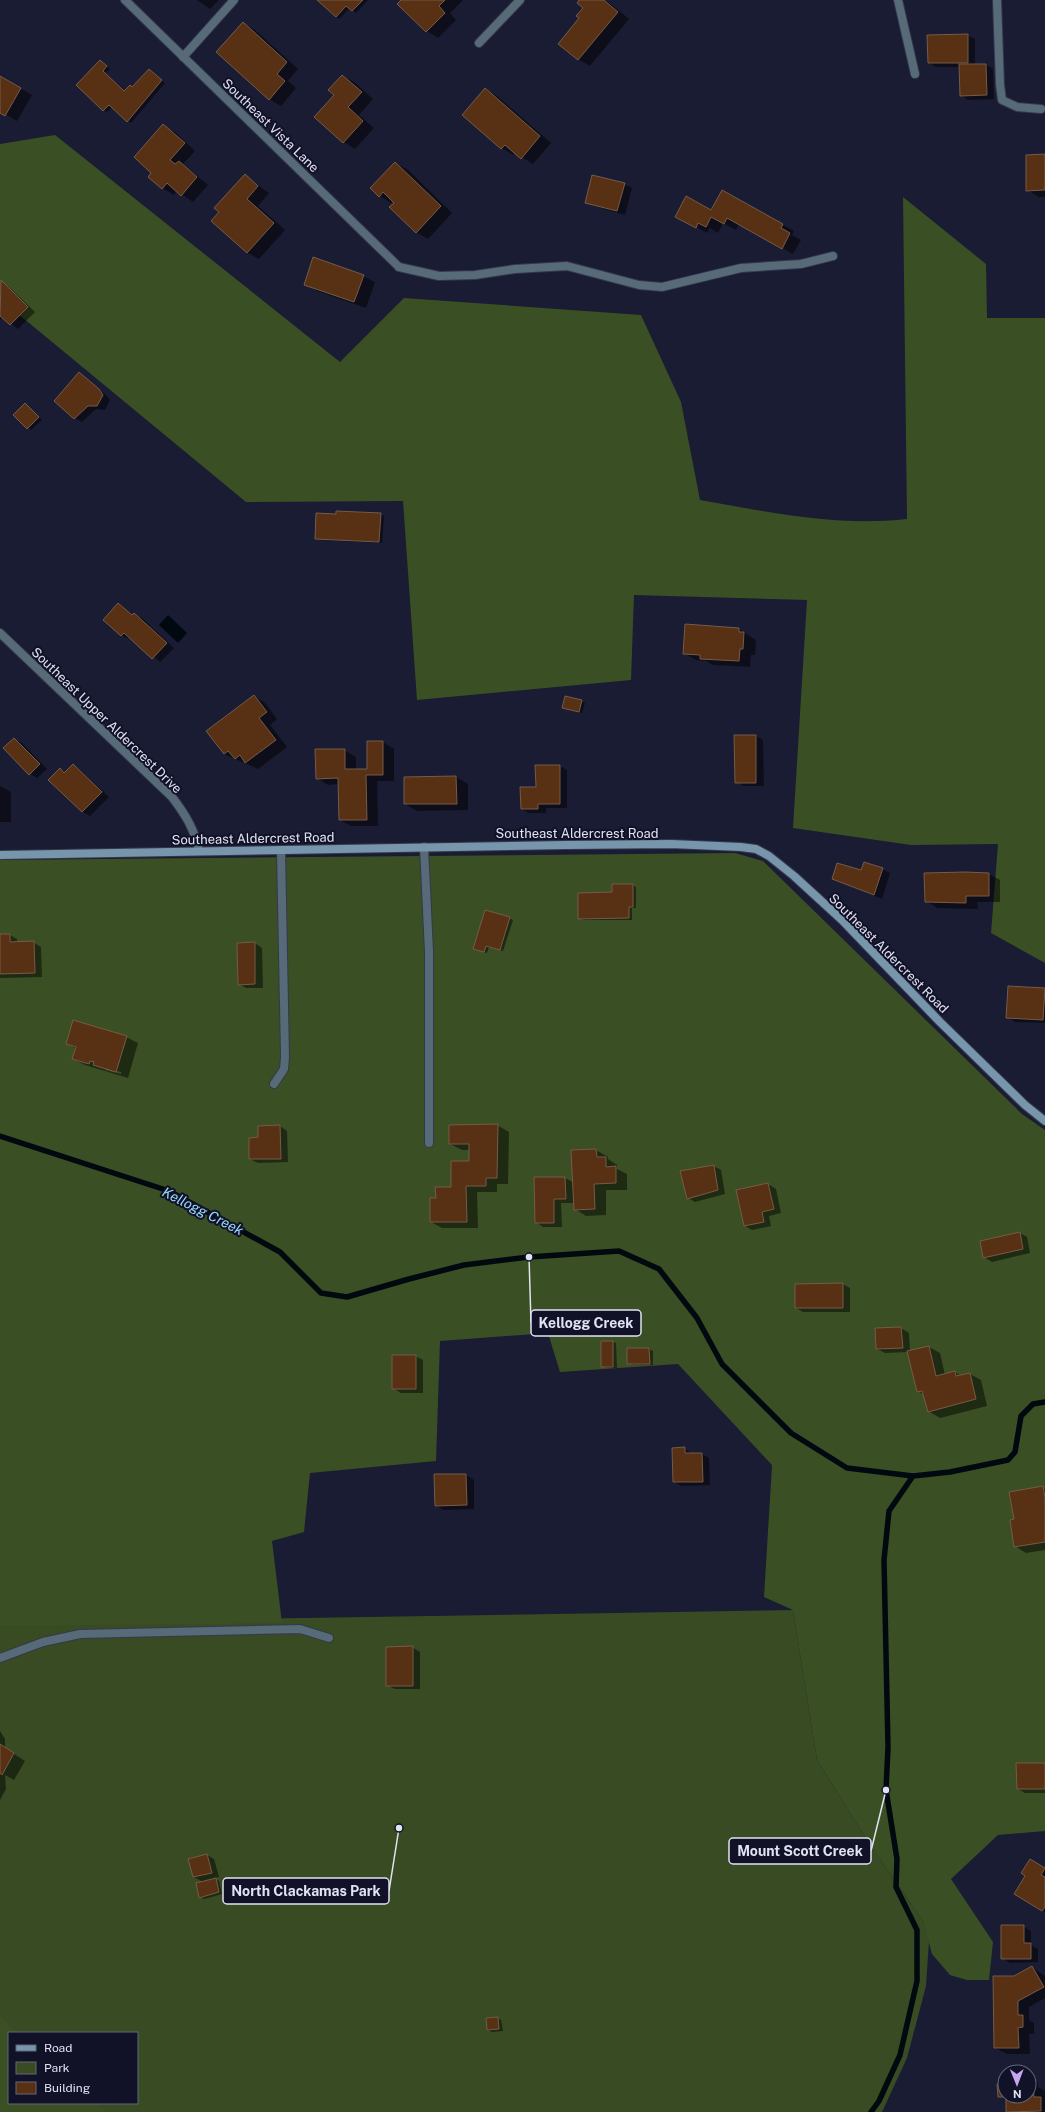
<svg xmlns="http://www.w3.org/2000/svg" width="1045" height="2112" font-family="'Public Sans',sans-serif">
	<rect width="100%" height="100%" fill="#191c32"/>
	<path fill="#384b23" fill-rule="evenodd" d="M793,1610L817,1760L872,1848L923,1921L929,1941L926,1986L907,2058L882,2112H0V1623ZM9,2033H137V2103H9Z"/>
	<path fill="#3b4f24" d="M55,135L340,362L404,298L641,315L681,402L700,500C768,512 838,527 907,519L903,197L986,264L987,318H1045V963L991,933L998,844L911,845L793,828L807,600L634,595L631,680L417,700L403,501L246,502L0,299V144Z
		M735,853L763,861L1022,1114L1045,1130V1831L998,1835L951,1879L993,1942L989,1980H967L950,1975L932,1954L923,1921L872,1848L817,1760L793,1610L764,1597L772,1465L678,1364L560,1372L548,1333L440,1341L436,1461L310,1473L304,1532L272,1541L282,1623L0,1626V860Z
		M0,2016L17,2033H9V2103H98L107,2112H0Z"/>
	<path fill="#000910" d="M168,615L187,633L178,643L159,625Z"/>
	<path fill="#0007" fill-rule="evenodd" d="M197,0H219L210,9Z
		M318,0H368L356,13L350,8L339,19Z
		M402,0H463L450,13L456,20L438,38L427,31L398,4Z
		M580,0H606L629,19L590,66L578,59L580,18L584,8Z
		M243,23L255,30L298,69L288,81L296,88L281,106L269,99Z
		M967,35L975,39V65H986L993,69L994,99L968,100L961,95L960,67H936L929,63Z
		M100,61L110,69L105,73L125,91L133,88L149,70L165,83L131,123L112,107L107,112L104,110Z
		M342,76L354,82L373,99L359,115L374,128L355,149L344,142L315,117L335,95Z
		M0,77L32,95L17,121L0,111Z
		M485,89L497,96L551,143L533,164L515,153L513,155L502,148L463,115Z
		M163,126L175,132L195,151L183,164L208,185L193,202L177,191L174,195L162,188L153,173Z
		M1045,155V197H1039L1027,190Z
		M395,163L407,169L452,213L428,239L416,232L393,201L391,203L380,196L371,188Z
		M245,176L269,193L258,206L285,230L259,259L248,253L212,221Z
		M624,184L632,188L625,215L594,206L586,202Z
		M723,191L794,231L792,235L801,240L793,254L739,224L736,230L723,223L718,233L710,228L707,233L677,216L711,212Z
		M363,276L375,282L366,308L317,291L305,284Z
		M1,281L8,286L35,312L18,329L3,317L0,320Z
		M80,374L106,395L110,400L105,410L96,409L82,422L75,418Z
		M28,407L42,420L31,430L28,428Z
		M380,514L384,516L382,543L319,540L316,538Z
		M119,604L133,615L142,618L174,648L160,662L131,637L129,639L121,635Z
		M739,629L756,640L755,655H751L750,667L713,665L706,661L696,660L684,653Z
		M254,696L265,703L277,719L270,725L287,747L258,769L224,754Z
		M581,701L585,703L582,713L563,708Z
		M756,736L763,740L764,786H744L736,782Z
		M14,739L22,743L47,769L37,778L30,774Z
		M383,742L394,749V781H377L378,826H351L340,820L339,784L328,785L317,778L344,750L356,757V770H368Z
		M73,765L80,770L109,797L90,816L83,812L50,780L60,769L66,773Z
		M559,766L567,770V808H546V813H529L522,809L537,788Z
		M456,777L468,784V810L417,811L405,804V778Z
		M0,786L11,792V822H0Z
		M882,869L890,873L882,899L833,879Z
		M989,874L1000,880V902H977L978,909L937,908L926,901Z
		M633,885L636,887V908H632V920H583L579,918L613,893Z
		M509,918L513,920L503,951L489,947L487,953L477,950Z
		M0,935H10L17,939V943L33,942L41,947L42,977L0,978Z
		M255,943L262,948L263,988H246L239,984Z
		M1009,987L1045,989V1023L1015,1022L1008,1017Z
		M126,1037L138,1043L128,1078L85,1065L73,1059L76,1049L68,1044ZM105,1068L121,1072V1074L105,1070Z
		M497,1125L509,1132L508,1184H497V1192H477L478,1228H442L431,1222L437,1199L452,1188L470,1162V1150H462L450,1144Z
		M280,1126L287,1131L288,1162L258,1163L250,1159L259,1138Z
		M596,1150L608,1157V1159L617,1165V1169L627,1174V1190H606V1215L586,1216L575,1209L574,1203H561L562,1227H543L536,1222L535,1178H565L573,1182Z
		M714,1166L721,1170L725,1194L695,1202L688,1198Z
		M768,1184L776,1189L781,1213L769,1216L771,1226L752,1230L745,1226Z
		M1020,1233L1027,1237L1030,1253L992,1262L984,1257Z
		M843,1284L850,1288V1312H803L796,1308Z
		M901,1328L909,1333L910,1352L929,1347L940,1353L945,1375L955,1372L961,1376L970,1374L981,1380L987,1406L940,1418L928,1411L924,1395L918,1391L908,1352L885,1353L877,1349V1329Z
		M613,1342L616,1343L617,1368H606L602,1366Z
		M628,1349H649L653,1351V1365H632L628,1363Z
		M415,1356L423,1360V1393H401L393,1388Z
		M684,1448L692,1454H702L709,1458L710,1485L682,1486L674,1482Z
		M466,1475L474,1480V1509L443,1510L436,1505Z
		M1043,1488L1045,1489V1550L1026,1553L1015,1546Z
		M412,1647L420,1652V1689H395L387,1685Z
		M0,1731L5,1739V1748L25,1761L14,1780L5,1775L6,1789L0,1800Z
		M1045,1764V1793H1025L1018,1789Z
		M207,1855L214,1859L219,1877L214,1878L219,1881L222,1894L204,1899L200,1897L203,1882L194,1877Z
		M1030,1860L1045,1869V1912L1015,1893L1026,1875Z
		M1023,1926L1031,1931V1945L1038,1949V1962L1010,1963L1002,1958Z
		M1032,1967L1045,1976V1998L1029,2007V2020L1034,2023V2034H1029L1030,2054H1007L995,2048L1014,1977Z
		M498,2018L501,2020L503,2031L492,2032L488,2030Z
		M1029,2078L1038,2083V2087L1045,2091V2112H1007V2101L999,2096L1005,2085V2096H1029Z"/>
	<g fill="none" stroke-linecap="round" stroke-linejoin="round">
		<path stroke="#000910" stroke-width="5.5" d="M0,1136L169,1191L280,1252L321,1293L347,1297L409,1279L464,1265L529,1257L619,1251L659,1269L697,1318L722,1364L791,1433L847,1468L913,1476L950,1472L1008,1460L1015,1452L1021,1416L1033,1404L1045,1402
			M871,2112L879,2101L900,2055L917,1981V1930L896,1887L897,1859L886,1790L888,1747L884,1560L889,1511L913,1476"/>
	</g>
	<path fill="#583013" stroke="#755b4a" d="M317,0H363L352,11L346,6L336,17Z
		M401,0H445L439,6L445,13L426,32L397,4Z
		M579,0H604L618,12L578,60L558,44L579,18L576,16L583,8L577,3Z
		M243,22L287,62L277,74L285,81L269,100L216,52Z
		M968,34V63H928L927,35Z
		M100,60L107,66L103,71L124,91L130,85L132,87L149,69L162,80L127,122L109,105L103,111L76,85Z
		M959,64H986L987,95L960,96Z
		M342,75L362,92L348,107L363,121L343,143L314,117L334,95L328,90Z
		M0,76L21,88L5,116L0,113Z
		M485,88L540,136L521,159L505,145L501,149L462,115Z
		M163,124L185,143L170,160L175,164L179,161L197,177L181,196L167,183L162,189L148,177L151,173L134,157Z
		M1045,154V190L1026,191V155Z
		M395,162L441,206L416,233L389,207L394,203L383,192L379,197L370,188Z
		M245,174L258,186L247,199L274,223L247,253L211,221L219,212L214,208Z
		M592,175L625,183L617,211L585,203Z
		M722,190L783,224L781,228L790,233L782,249L727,218L724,224L711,217L706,227L698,223L696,228L675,217L686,196L711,210Z
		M313,257L364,275L354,302L304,285Z
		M1,280L28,307L10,325L0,316Z
		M79,372L99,389L103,395L97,406H88L74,419L54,401Z
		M25,403L39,417L27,429L13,415Z
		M336,511L381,513L379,542L315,539L316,513L336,514Z
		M118,603L132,615L134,613L167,643L152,659L124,633L121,636L103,620Z
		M685,624L739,628V632H744L743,649H740L739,661L700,659V655L683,654Z
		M254,695L267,712L259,718L276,740L245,763L240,755L235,759L228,751L224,754L206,731Z
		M565,696L582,700L579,712L562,708Z
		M734,735H756V783H735Z
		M14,738L40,764L29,775L3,748Z
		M367,741H383V775H366L367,820H339L338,778L316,779L315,749H345V769H367Z
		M73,764L102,792L82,812L48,780L60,768L64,773Z
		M535,765H560V804H538V809H521L520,787H536Z
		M456,776L457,804H404V777Z
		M864,862L883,868L874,895L832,879L837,863L861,870Z
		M966,872L989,873V896H966V903L925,902L924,873Z
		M612,884H633V907H629V918L578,919V893L612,892Z
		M485,910L510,917L500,950L486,946L484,952L473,949Z
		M0,934H10V942L34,941L35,973L0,974Z
		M255,942V984L238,985L237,943Z
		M1008,986L1045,988L1043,1020L1006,1018Z
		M73,1020L127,1036L116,1072L93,1065L94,1062L90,1061L89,1064L72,1059L76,1047L66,1044Z
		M498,1124L497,1178H486V1186H466L467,1222H430V1198H436L435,1187H451V1161H469V1144H449V1125Z
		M280,1125L281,1159H249V1138L258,1137V1126Z
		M596,1149L597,1157H606V1167L616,1166V1183L594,1184L595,1209L574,1210L571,1150Z
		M714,1165L718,1190L687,1199L680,1171Z
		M534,1177H565L566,1199H554V1223H535Z
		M768,1183L774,1209L762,1212L764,1222L744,1226L736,1190Z
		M1020,1232L1023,1249L983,1258L980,1241Z
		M843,1283V1308H795V1284Z
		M901,1327L903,1348L876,1349L875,1328Z
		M601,1341H613V1367H601Z
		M929,1346L936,1376L955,1371L956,1376L970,1373L976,1399L928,1412L922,1391L917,1392L907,1351Z
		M627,1348H649L650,1364H627Z
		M392,1355H416V1389H392Z
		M685,1447V1453H702L703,1482H673L672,1448Z
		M434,1474H466L467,1505L435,1506Z
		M1043,1486L1045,1498V1542L1014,1547L1010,1520L1014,1519L1009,1492Z
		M413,1646V1686H386V1647Z
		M0,1744L14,1753L2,1775L0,1773Z
		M1016,1763H1045V1789H1017Z
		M207,1854L212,1873L193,1877L188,1859Z
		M1030,1859L1045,1868L1041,1875L1045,1877V1907L1042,1911L1014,1894L1025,1876L1021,1873Z
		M216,1878L219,1892L199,1898L196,1883Z
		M1001,1925H1024V1943H1031V1959H1001Z
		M1032,1966L1044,1987L1018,2001V2015H1023V2027L1018,2028L1019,2048H994L993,1976H1014Z
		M498,2017L499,2029L487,2030L486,2018Z
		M1029,2083H1033L1034,2097H1041V2111L1006,2112V2097H998L997,2084H1005V2096H1029Z"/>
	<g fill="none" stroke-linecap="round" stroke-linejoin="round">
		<g stroke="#35384d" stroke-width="10">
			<path id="lane" d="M898,0L915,74
				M997,0L1000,85L1002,100L1017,107L1041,109
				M399,267L439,276L475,275L515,269L567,266L639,285L662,287L741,268L801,264L833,256
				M424,847L429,952V1143
				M274,1084L284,1069L285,1057L281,850
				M0,1658L43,1642L80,1634L300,1629L329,1638"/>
		</g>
		<g stroke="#35384d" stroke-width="10">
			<path id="street" d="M125,0L399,267
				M479,43L520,0
				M183,57L234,0
				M0,633L172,797C185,814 195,830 199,851"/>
		</g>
		<g stroke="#35384d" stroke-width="10">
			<path id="secondary" d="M0,855L566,845L671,844L741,847L756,849L769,856L794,876L842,920L940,1022L1025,1105L1045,1121"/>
		</g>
		<use href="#lane" stroke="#576a78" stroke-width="8"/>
		<use href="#street" stroke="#576a78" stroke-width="8"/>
		<use href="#secondary" stroke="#7796ac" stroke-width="8"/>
	</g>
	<g text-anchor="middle" stroke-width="4" stroke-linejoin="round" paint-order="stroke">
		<g font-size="13" fill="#e1e3f3" stroke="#111228">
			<text transform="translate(271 125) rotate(44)" y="5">Southeast Vista Lane</text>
			<text transform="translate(107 720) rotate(44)" y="5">Southeast Upper Aldercrest Drive</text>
			<text x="577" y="838">Southeast Aldercrest Road</text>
			<text transform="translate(253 838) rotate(-1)" y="5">Southeast Aldercrest Road</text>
			<text transform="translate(889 953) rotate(45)" y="5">Southeast Aldercrest Road</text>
		</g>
		<g font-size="14" font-style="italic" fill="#97dafa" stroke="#111228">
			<text transform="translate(203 1211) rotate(27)" y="5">Kellogg Creek</text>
		</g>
	</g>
	<path fill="none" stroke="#e1e3f3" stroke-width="1.5" d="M529 1257L531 1323M886 1790L871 1851M399 1828L389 1891"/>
	<g fill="#e1e3f3" stroke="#111228" stroke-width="1.5">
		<circle cx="529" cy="1257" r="4"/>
		<circle cx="886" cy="1790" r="4"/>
		<circle cx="399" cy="1828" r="4"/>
	</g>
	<g fill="#111228" stroke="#e1e3f3" stroke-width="1.5">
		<rect x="531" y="1310" width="110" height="26" rx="4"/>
		<rect x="729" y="1838" width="142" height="26" rx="4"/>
		<rect x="223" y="1878" width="166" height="26" rx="4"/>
	</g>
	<g font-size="14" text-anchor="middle" font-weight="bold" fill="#e1e3f3">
		<text x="586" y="1328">Kellogg Creek</text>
		<text x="800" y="1856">Mount Scott Creek</text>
		<text x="306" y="1896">North Clackamas Park</text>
	</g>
	<rect x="8" y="2032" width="130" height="72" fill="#111228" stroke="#646679"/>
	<rect x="16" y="2045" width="20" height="6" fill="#7796ac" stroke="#646679"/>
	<text x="44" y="2052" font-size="12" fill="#e1e3f3">Road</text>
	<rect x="16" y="2062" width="20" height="12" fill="#384b23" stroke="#646679"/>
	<text x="44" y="2072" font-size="12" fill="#e1e3f3">Park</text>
	<rect x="16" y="2082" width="20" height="12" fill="#583013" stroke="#646679"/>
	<text x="44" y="2092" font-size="12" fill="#e1e3f3">Building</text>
	<g transform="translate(1017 2084) rotate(179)"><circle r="19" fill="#111228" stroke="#646679"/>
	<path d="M0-3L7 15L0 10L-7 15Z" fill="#c7a6ef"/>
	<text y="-6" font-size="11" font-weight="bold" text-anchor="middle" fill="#e1e3f3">N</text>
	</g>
</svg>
